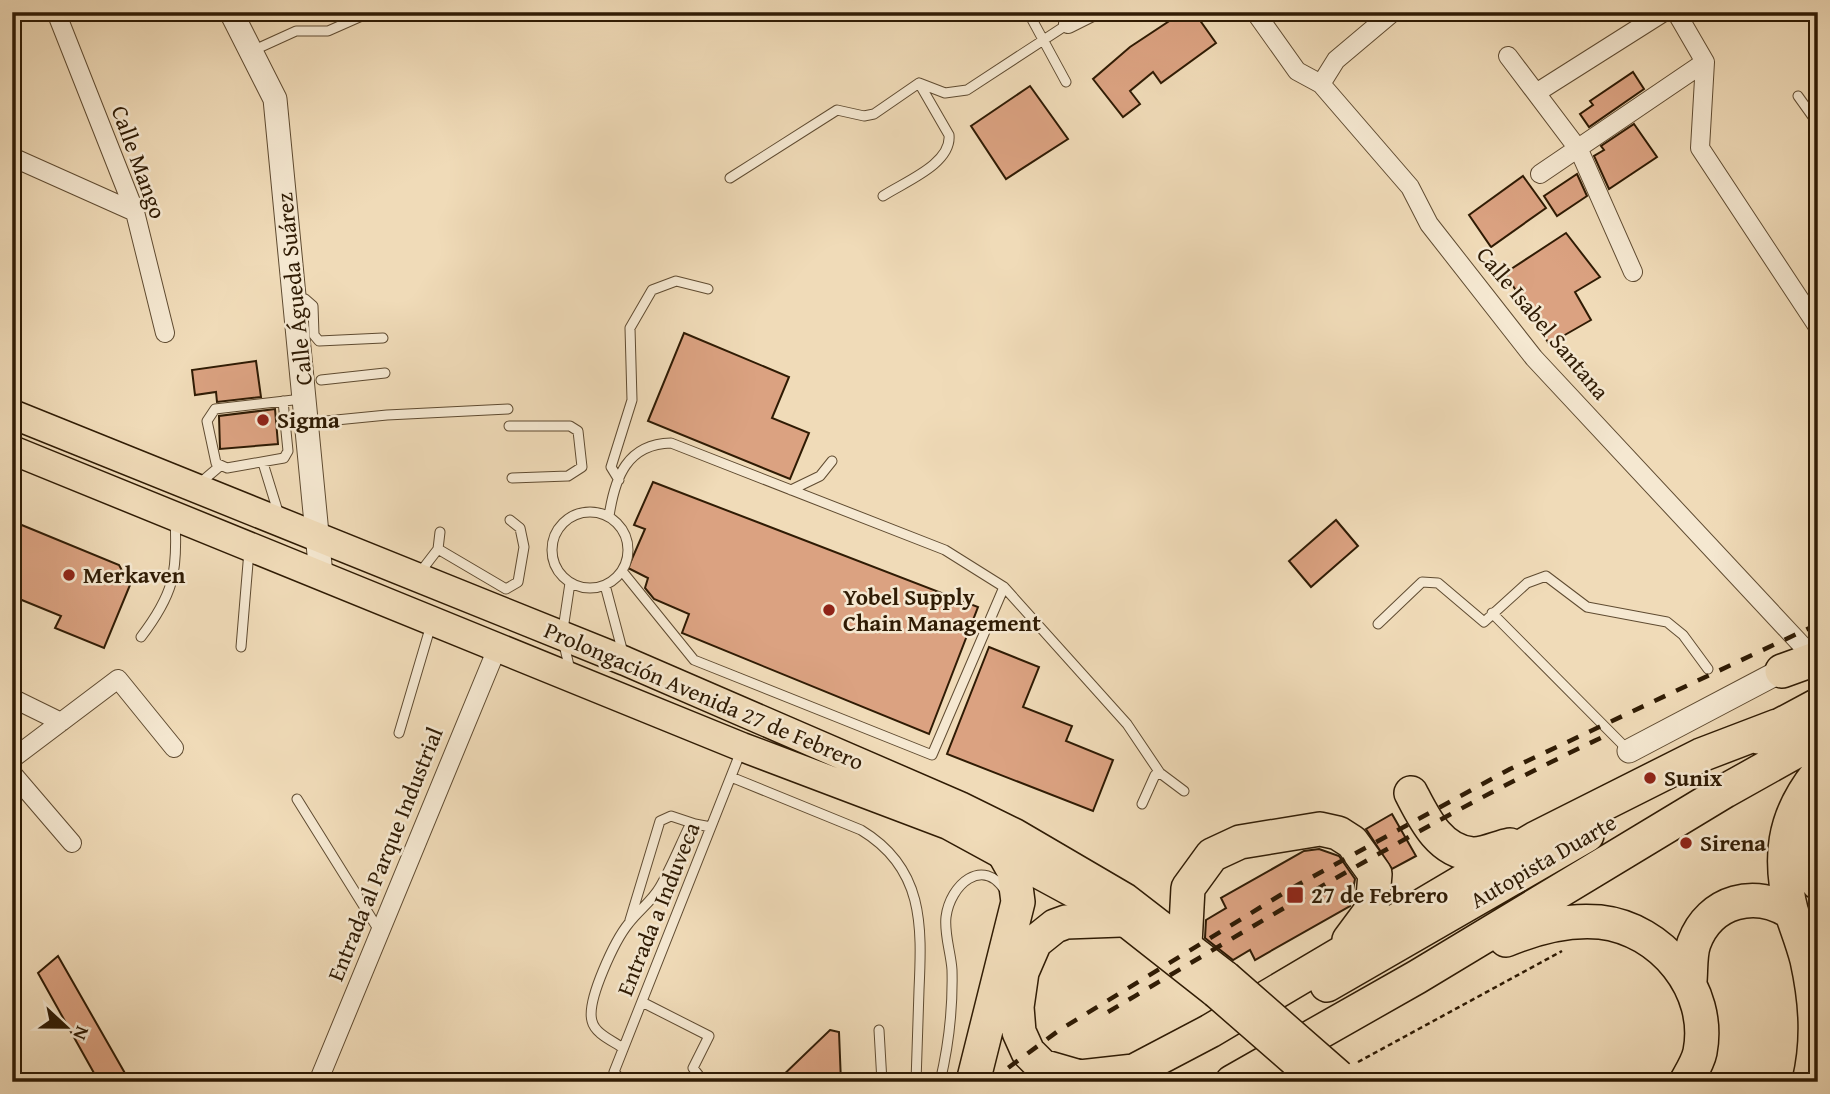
<svg xmlns="http://www.w3.org/2000/svg" width="1830" height="1094" font-family="'Gentium Book Plus',serif">
	<rect width="100%" height="100%" fill="#f0dbb8"/>
	<filter id="stains"><feTurbulence type="fractalNoise" baseFrequency=".00286" numOctaves="4"/><feColorMatrix values="0 0 0 0 .2 0 0 0 0 .09 0 0 0 0 .02 0 0 0 .5 -.17"/></filter>
	<radialGradient id="worn" r=".72"><stop offset=".6" stop-color="#630" stop-opacity="0"/><stop offset="1" stop-color="#630" stop-opacity=".3"/></radialGradient>
	<path fill="#dba281" stroke="#2f1b04" stroke-width="2" d="M1183,12H1194L1216,43L1161,83L1153,72L1130,91L1140,104L1123,117L1093,79L1130,47Z
		M1633,72L1644,89L1589,127L1580,114L1593,105L1590,101Z
		M1030,86L1068,139L1006,179L971,126Z
		M1634,124L1657,157L1609,189L1594,156L1604,150L1601,146Z
		M1577,174L1587,196L1557,216L1544,196Z
		M1523,176L1546,208L1491,247L1469,215Z
		M1566,233L1600,277L1575,292L1591,320L1549,344L1505,273Z
		M684,333L789,377L772,418L809,433L790,479L648,421Z
		M256,361L261,397L217,402L216,392L195,395L192,370Z
		M275,409L278,444L220,449L219,416Z
		M653,482L978,607L929,734L682,633L689,614L654,599L645,588L648,578L628,568L645,529L634,525Z
		M1336,520L1358,546L1311,587L1289,561Z
		M12,521L119,565L130,585L104,648L55,628L61,616L12,596Z
		M989,647L1039,667L1023,707L1072,726L1066,741L1113,760L1093,811L947,754Z
		M1392,814L1416,856L1392,869L1366,829Z
		M1319,849L1339,856L1355,879L1350,906L1255,960L1250,950L1233,960L1205,938L1206,920L1226,908L1221,898L1304,851Z
		M58,956L130,1082H99L38,973Z
		M830,1030L839,1032L841,1082H776Z"/>
	<g fill="none" stroke-linecap="round" stroke-linejoin="round">
		<g stroke="#5f4b31" stroke-width="11">
			<path id="service" d="M1028,12L1066,82
				M252,51L296,31H328L371,12
				M1798,96L1818,124
				M730,178L837,110L864,116L874,114L919,83L945,93L967,90L1068,24
				M883,196C904,182 952,164 949,135L919,83
				M296,299H305L313,306L314,335L319,341L383,338
				M321,380L385,373
				M283,401L288,451L284,458L227,468L216,463L207,421L215,409L302,399
				M326,421L387,415L508,409
				M509,426H570L578,431L582,467L568,476L512,478
				M263,463L279,515
				M619,480L611,467L632,400L630,328L652,290L676,281L708,289
				M200,483L220,466
				M791,490L820,476L832,461
				M552 550a38 38 0 1 1 76 0a38 38 0 1 1-76 0Z
				M609,516C615,477 627,444 671,443L945,550L1004,587L1127,724L1160,773
				M438,549L506,589L518,582L524,547L520,528L510,520
				M622,571L694,660L932,755L1004,587
				M418,575L438,549L440,532
				M605,585L623,653
				M1492,613L1629,751
				M1378,624L1422,582L1438,583L1484,622L1527,583L1546,576L1587,607L1667,622L1683,635L1708,669
				M141,637C173,595 178,573 175,521
				M241,647L249,551
				M570,670L562,636L570,583
				M399,733L431,625
				M731,777L861,830C924,868 922,925 919,990C918,1021 917,1051 916,1082
				M297,799L380,932
				M1142,804L1155,775L1160,773L1184,791
				M630,920L660,821L671,816L695,824
				M642,1002L709,1036L693,1068L704,1082
				M879,1030L882,1082
				M623,1048C613,1041 595,1034 592,1021C586,1001 615,940 629,923C639,910 652,901 660,887C671,868 679,848 688,829L695,824L711,827
				M623,1082L614,1072L741,751
				M940,1082C949,1044 953,1009 952,970C951,953 944,934 946,917C950,885 983,855 1006,892"/>
		</g>
		<g stroke="#5f4b31" stroke-width="20">
			<path id="minor" d="M56,12L135,212L165,333
				M1255,12L1297,71L1321,84L1410,187L1429,224L1534,358L1811,655
				M1676,12L1705,62L1700,148L1818,327
				M1068,24L1092,12
				M1508,56L1579,150L1633,272
				M1321,84L1336,60L1393,12
				M1536,93L1664,12
				M12,157L135,212
				M1540,174L1705,62
				M12,698L61,722
				M12,759L118,679L174,748
				M12,773L72,843
				M318,1082L498,646"/>
		</g>
		<g stroke="#5f4b31" stroke-width="25">
			<path id="tertiary" d="M231,12L275,99L321,575
				M1629,751L1794,664"/>
		</g>
		<g stroke="#2f1b04" stroke-width="31">
			<path id="primary" d="M12,414L625,661L960,806L1015,833L1126,898L1227,976
				M12,450L742,747L948,825L1121,919L1215,993"/>
		</g>
		<g stroke="#2f1b04" stroke-width="36">
			<path id="motorway" d="M1782,671L1818,658
				M1758,737L1818,705
				M1411,793C1424,818 1439,851 1472,854C1483,855 1499,847 1510,845
				M1816,796L1809,835L1818,883
				M1121,920L1066,922L1055,926L1035,942L1022,972L1017,1007L1019,1032L1028,1052L1042,1066L1080,1077L1134,1071L1210,1031L1536,838L1701,755L1777,726
				M1506,940C1537,927 1567,919 1600,922C1662,929 1712,990 1700,1052C1698,1062 1691,1073 1686,1082
				M1185,944L1188,888L1212,855L1240,842L1320,829L1338,833L1352,842L1375,874L1372,909L1349,940
				M1690,981C1691,969 1690,954 1694,943C1710,900 1756,889 1792,913
				M1327,985L1587,835
				M973,1082L1018,902L1014,871L1005,855
				M1232,1082L1417,977L1725,791L1818,739
				M1809,1082C1819,1040 1816,1001 1807,960C1803,944 1797,929 1792,914C1778,859 1782,818 1818,773"/>
		</g>
		<path stroke="#2f1b04" stroke-width="2.5" stroke-dasharray="5 3.5" stroke-linecap="butt" d="M1358,1062L1562,951"/>
		<use href="#service" stroke="#f5e8d1" stroke-width="9"/>
		<use href="#minor" stroke="#f5e8d1" stroke-width="18"/>
		<use href="#tertiary" stroke="#f5e8d1" stroke-width="23"/>
		<use href="#primary" stroke="#f0dbb8" stroke-width="28"/>
		<use href="#motorway" stroke="#f0dbb8" stroke-width="33"/>
		<path stroke="#2f1b04" stroke-width="4.5" stroke-dasharray="12 12" stroke-linecap="butt" d="M1108,1012C1272,915 1435,816 1607,735
			M989,1082L1058,1031L1292,888L1510,769L1818,624"/>
		<g stroke="#2f1b04" stroke-width="31" stroke-linecap="butt">
			<path id="primary-bridge" d="M1227,976L1340,1075
				M1215,993L1317,1082"/>
		</g>
		<use href="#primary-bridge" stroke="#f0dbb8" stroke-width="28"/>
	</g>
	<g fill="#8f2418" stroke="#f5e8d1" stroke-width="2.5">
		<circle cx="263" cy="420" r="7"/>
		<circle cx="69" cy="575" r="7"/>
		<circle cx="829" cy="610" r="7"/>
		<circle cx="1650" cy="778" r="7"/>
		<circle cx="1686" cy="843" r="7"/>
		<rect x="1286" y="886" width="18" height="18" rx="3.5"/>
	</g>
	<g text-anchor="middle" stroke-width="5" stroke-linejoin="round" paint-order="stroke">
		<g font-size="23" fill="#2f1b04" stroke="#f5e8d1">
			<text transform="translate(139 162) rotate(70)" y="8">Calle Mango</text>
			<text transform="translate(294 289) rotate(-96)" y="8">Calle Águeda Suárez</text>
			<text transform="translate(1543 323) rotate(50)" y="8">Calle Isabel Santana</text>
			<text transform="translate(704 696) rotate(23)" y="8">Prolongación Avenida 27 de Febrero</text>
			<text transform="translate(385 854) rotate(-68)" y="8">Entrada al Parque Industrial</text>
			<text transform="translate(1543 861) rotate(-30)" y="8">Autopista Duarte</text>
			<text transform="translate(658 909) rotate(-68)" y="8">Entrada a Induveca</text>
		</g>
		<g font-size="23" font-weight="bold" fill="#2f1b04" stroke="#f5e8d1" text-anchor="start">
			<text x="277" y="428">Sigma</text>
			<text x="83" y="583">Merkaven</text>
			<text x="843" y="605">Yobel Supply<tspan x="843" dy="26">Chain Management</tspan></text>
			<text x="1664" y="786">Sunix</text>
			<text x="1700" y="851">Sirena</text>
			<text x="1311" y="903">27 de Febrero</text>
		</g>
	</g>
	<rect width="1830" height="1094" fill="none" stroke="#f0dbb8" stroke-width="42"/>
	<rect x="14" y="14" width="1802" height="1066" fill="none" stroke="#2f1b04" stroke-width="3.5"/>
	<rect x="21" y="21" width="1788" height="1052" fill="none" stroke="#2f1b04" stroke-width="2"/>
	<g transform="translate(66 1027) rotate(112)" stroke="#f5e8d1" stroke-width="5" paint-order="stroke">
	<path d="M0-5L12 26L0 18L-12 26Z" fill="#2f1b04"/>
	<text y="-10" font-size="19" font-weight="bold" text-anchor="middle" fill="#2f1b04">N</text>
	</g>
	<rect width="100%" height="100%" filter="url(#stains)"/>
	<rect width="100%" height="100%" fill="url(#worn)"/>
</svg>
